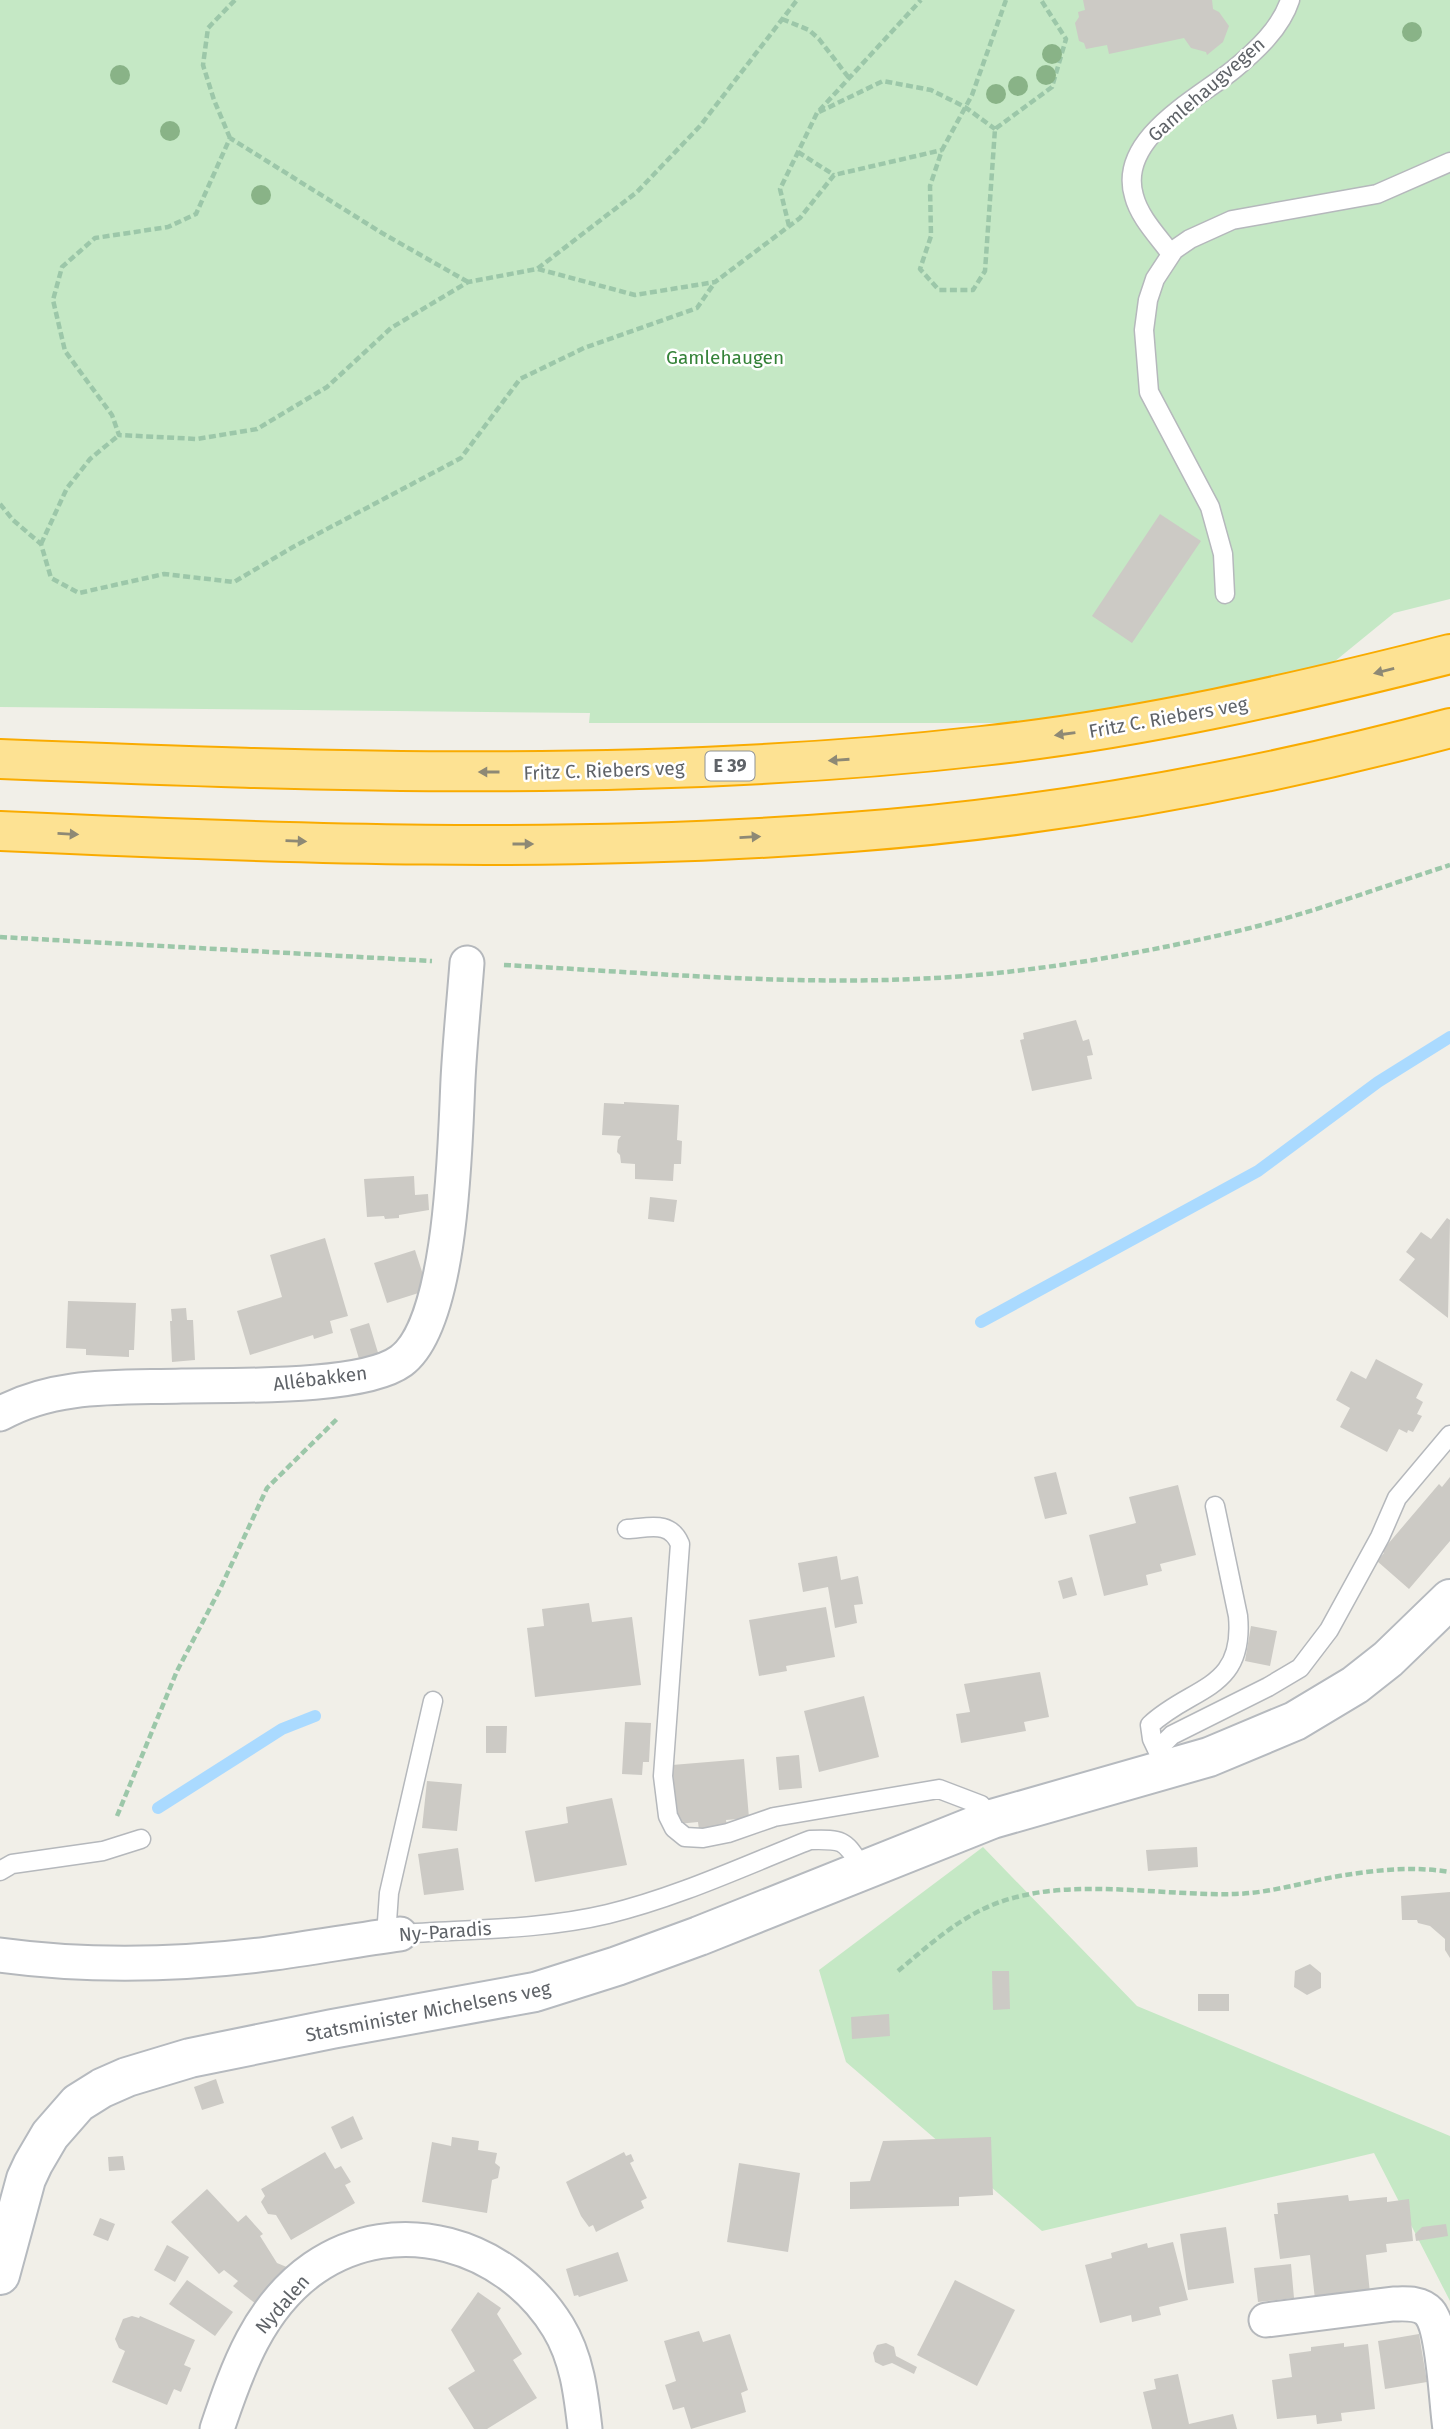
<svg xmlns="http://www.w3.org/2000/svg" width="1450" height="2429" font-family="'Fira Sans',sans-serif">
	<rect width="100%" height="100%" fill="#f1efe8"/>
	<path fill="#c5e8c5" d="M0,0H1450V599L1394,613L1329,666L1230,690L1020,723H589L590,713L0,707Z
		M983,1847L1137,2006L1450,2136V2301L1374,2153L1042,2231L846,2062L819,1970Z"/>
	<g fill="none" stroke-linecap="round" stroke-linejoin="round">
		<path stroke="#aadaff" stroke-width="12" d="M981,1322L1258,1171L1378,1082L1450,1037
			M158,1808L282,1729L315,1716"/>
	</g>
	<path fill="#cccac5" d="M1083,0H1212L1213,9L1219,12L1229,26L1223,42L1207,55L1206,52L1191,48L1184,38L1109,54L1107,45L1086,49L1084,43L1079,41L1075,23L1079,17L1078,12L1085,10Z
		M1160,514L1201,541L1132,643L1092,616Z
		M1076,1020L1083,1041L1089,1039L1093,1055L1087,1056L1092,1079L1032,1091L1020,1040L1024,1039L1023,1033Z
		M624,1102L679,1105L677,1140L682,1141L681,1164H674L673,1181L635,1179V1164L621,1163L620,1155L617,1152L618,1140L621,1136L602,1135L604,1103L624,1104Z
		M414,1176L415,1195L428,1194L429,1210L399,1215V1218L385,1219L384,1216L367,1217L364,1179Z
		M650,1197L677,1200L674,1222L648,1219Z
		M1447,1218L1450,1220L1448,1318L1399,1280L1415,1259L1406,1252L1421,1232L1431,1239Z
		M325,1238L348,1316L330,1321L333,1333L314,1339L313,1335L250,1355L237,1311L282,1297L270,1255Z
		M415,1250L428,1290L387,1303L374,1263Z
		M68,1301L136,1303L134,1350H129V1357L86,1355V1349L66,1348Z
		M186,1308L187,1320H193L195,1360L172,1362L170,1321H172L171,1309Z
		M369,1323L379,1356L360,1362L350,1329Z
		M1376,1359L1423,1384L1416,1398L1423,1402L1417,1414L1422,1416L1413,1432L1408,1430L1407,1433L1399,1429L1387,1452L1340,1427L1350,1408L1336,1400L1351,1371L1366,1379Z
		M1056,1472L1067,1514L1045,1519L1034,1477Z
		M1450,1477V1541L1409,1589L1377,1561L1384,1553L1382,1551L1439,1484L1442,1487Z
		M1178,1485L1196,1555L1160,1564L1162,1571L1146,1575L1148,1585L1104,1596L1089,1535L1136,1523L1129,1497Z
		M837,1556L841,1580L858,1576L863,1604L854,1605L857,1623L835,1628L828,1587L803,1592L798,1563Z
		M1072,1577L1077,1595L1063,1599L1058,1581Z
		M589,1603L592,1622L632,1617L641,1685L535,1697L527,1628L544,1626L542,1609Z
		M826,1607L835,1657L786,1666L787,1671L759,1676L749,1620Z
		M1251,1626L1277,1631L1270,1666L1245,1661Z
		M1040,1672L1049,1717L1024,1722L1026,1731L961,1743L956,1714L970,1712L964,1684Z
		M864,1696L879,1757L819,1772L804,1711Z
		M625,1722L651,1723L649,1762H643L642,1775L622,1774Z
		M486,1726H507L506,1753H486Z
		M799,1755L802,1788L779,1790L776,1757Z
		M744,1759L749,1818L726,1820L727,1828L699,1830L698,1822L678,1824L672,1765Z
		M427,1781L462,1784L457,1831L422,1828Z
		M612,1798L627,1865L535,1882L525,1831L568,1823L566,1807Z
		M1197,1847L1198,1867L1148,1871L1146,1850Z
		M458,1848L464,1890L424,1895L418,1854Z
		M1450,1892V1958L1445,1950V1939L1430,1926L1418,1923L1417,1920H1402L1401,1896Z
		M1310,1964L1321,1973V1988L1307,1995L1294,1987L1295,1971Z
		M992,1971H1009L1010,2009L993,2010Z
		M1198,1994H1229V2011H1198Z
		M889,2014L890,2036L852,2039L851,2017Z
		M216,2079L224,2103L202,2110L194,2087Z
		M353,2116L363,2139L341,2149L331,2127Z
		M452,2137L479,2141L478,2150L497,2153L495,2163L500,2167L498,2178L492,2180L487,2213L422,2202L432,2142L451,2146Z
		M991,2137L993,2195L959,2197V2206L850,2209V2182L870,2181L883,2141Z
		M325,2152L335,2169L341,2166L351,2182L345,2185L355,2203L291,2240L276,2215L268,2214L261,2202L265,2196L261,2189Z
		M624,2152L626,2156L631,2154L634,2161L630,2163L647,2198L641,2201L644,2208L596,2232L593,2225L589,2227L581,2216L566,2182Z
		M123,2156L125,2170L109,2171L108,2157Z
		M739,2163L800,2173L788,2252L727,2242Z
		M207,2189L238,2222L246,2215L263,2234L260,2236L277,2263L289,2268L256,2304L233,2286L238,2281L224,2270L219,2274L171,2222Z
		M1348,2195L1349,2201L1387,2197V2202L1409,2199L1413,2241L1386,2244L1387,2252L1366,2255L1370,2293L1315,2299L1310,2255L1280,2259L1274,2214H1278L1277,2203Z
		M100,2218L115,2224L108,2241L93,2235Z
		M1446,2224L1448,2236L1416,2241L1415,2234L1422,2227Z
		M1226,2227L1234,2283L1188,2290L1180,2234Z
		M1173,2242L1188,2300L1159,2307L1161,2315L1132,2322L1131,2315L1100,2323L1085,2265L1112,2258L1111,2253L1147,2243L1148,2248Z
		M167,2245L189,2257L175,2282L154,2270Z
		M618,2252L628,2281L579,2297L578,2295L574,2296L566,2269Z
		M1291,2264L1294,2298L1258,2302L1254,2268Z
		M187,2280L233,2312L215,2336L169,2304Z
		M955,2280L1015,2310L977,2386L917,2355Z
		M478,2292L501,2308L497,2314L522,2354L513,2360L537,2398L487,2429H474L448,2388L475,2371L451,2330Z
		M132,2316L139,2318L140,2316L195,2340L184,2365L191,2368L181,2392L174,2389L167,2405L112,2382L125,2351L119,2348L115,2339L123,2319Z
		M699,2331L703,2342L730,2334L748,2390L741,2393L746,2412L691,2429L684,2407L673,2410L665,2385L676,2381L664,2341Z
		M1419,2334L1427,2382L1385,2389L1378,2341Z
		M886,2343L894,2347L896,2356L917,2367L914,2374L892,2363L883,2366L875,2362L873,2353L877,2345Z
		M1344,2343V2347L1368,2344L1375,2409L1341,2413L1342,2421L1317,2424L1316,2415L1277,2419L1272,2380L1292,2377L1289,2354L1311,2351V2347Z
		M1178,2374L1189,2424L1233,2414L1237,2429H1152L1143,2392L1156,2389L1154,2379Z"/>
	<g fill="none" stroke-linecap="round" stroke-linejoin="round">
		<g stroke="#b5b8bc" stroke-width="21">
			<path id="lane" d="M1174,250H1168C1156,234 1139,216 1134,196C1117,139 1197,99 1233,70C1256,51 1281,28 1290,0
				M1225,594L1223,554L1210,507L1149,392L1144,330L1148,300L1155,279L1174,250L1190,239L1232,220L1377,194L1450,162
				M627,1529C649,1528 670,1520 680,1544L663,1776L668,1816L674,1828L685,1837L703,1838L728,1833L774,1817L939,1789L981,1805L992,1819
				M1158,1749L1172,1735L1268,1687L1300,1668L1329,1630L1380,1537L1397,1498L1450,1435
				M1161,1758L1152,1739L1150,1725C1191,1686 1245,1691 1238,1616L1215,1506
				M0,1871L12,1864L103,1851L141,1839
				M400,1934C469,1929 541,1930 608,1914C678,1897 744,1866 810,1840C847,1839 844,1841 864,1870
				M386,1936L389,1893L433,1701"/>
		</g>
		<g stroke="#b5b8bc" stroke-width="37">
			<path id="street" d="M0,1414C55,1383 120,1388 182,1386C232,1385 363,1389 401,1361C453,1323 455,1142 458,1080C460,1041 464,1002 467,963
				M0,1955C88,1967 179,1965 267,1954C312,1948 356,1940 400,1934
				M1266,2320L1393,2304C1405,2304 1420,2302 1429,2312C1444,2328 1446,2404 1450,2429
				M217,2429C237,2369 259,2306 314,2268C397,2211 507,2244 558,2327C577,2358 581,2394 585,2429"/>
		</g>
		<g stroke="#b6babf" stroke-width="42">
			<path id="secondary" d="M0,2275L26,2179L33,2164L50,2135L78,2103L102,2088L127,2077L190,2058L332,2029L535,1992L617,1966L699,1936L992,1819L1209,1757L1295,1721L1355,1685L1388,1659L1450,1599"/>
		</g>
		<g stroke="#f9ab00" stroke-width="42">
			<path id="highway" d="M0,759C327,772 656,783 982,746C1140,729 1296,693 1450,654
				M0,831C283,844 568,854 851,832C1053,817 1254,780 1450,728"/>
		</g>
		<path stroke="#9cc7a9" stroke-width="4.5" stroke-dasharray="7 3.5" stroke-linecap="butt" d="M1006,0L972,95L942,150L930,186L931,236L920,269L939,290H973L985,271L995,129L1052,87L1066,39L1041,0
			M782,19L809,30L819,39L849,78
			M819,112L883,81L931,90L965,107L995,129
			M230,138L214,100L203,65L208,28L235,0
			M798,152L834,175
			M789,226L780,189L817,113L921,0
			M538,269L635,295L715,282L800,218L834,175L942,150
			M468,282L382,233L230,138L196,214L168,227L95,238L62,267L53,300L65,351L112,415L119,435L197,439L257,429L327,387L391,328L468,282L537,269L637,192L700,126L797,0
			M0,504L13,520L41,544L51,578L79,593L164,574L234,582L293,547L461,458L520,379L584,348L697,308L715,282
			M41,544L67,488L90,459L119,435
			M0,937L432,961
			M504,965C676,974 851,992 1023,970C1097,961 1170,947 1242,930C1312,913 1381,887 1450,865
			M117,1816L177,1671L220,1589L267,1488L338,1418
			M898,1971C934,1941 967,1910 1013,1898C1080,1879 1165,1896 1235,1894C1271,1893 1304,1882 1339,1876C1375,1870 1414,1866 1450,1872"/>
		<use href="#lane" stroke="#fff" stroke-width="18"/>
		<use href="#street" stroke="#fff" stroke-width="33"/>
		<use href="#secondary" stroke="#fff" stroke-width="38"/>
		<use href="#highway" stroke="#fde293" stroke-width="38"/>
	</g>
	<g fill="#89b387">
		<circle cx="1412" cy="32" r="10"/>
		<circle cx="1052" cy="54" r="10"/>
		<circle cx="120" cy="75" r="10"/>
		<circle cx="1046" cy="75" r="10"/>
		<circle cx="1018" cy="86" r="10"/>
		<circle cx="996" cy="94" r="10"/>
		<circle cx="170" cy="131" r="10"/>
		<circle cx="261" cy="195" r="10"/>
	</g>
	<defs><path id="oneway-solid" d="M-6-.8H1V-3.2L6.5 0L1 3.2V.8H-6Z" transform="scale(1.75)"/></defs>
	<g fill="#8e8975">
		<use href="#oneway-solid" transform="translate(1384 671) rotate(166)"/>
		<use href="#oneway-solid" transform="translate(1065 734) rotate(172)"/>
		<use href="#oneway-solid" transform="translate(839 760) rotate(176)"/>
		<use href="#oneway-solid" transform="translate(489 772) rotate(-180)"/>
		<use href="#oneway-solid" transform="translate(68 834) rotate(3)"/>
		<use href="#oneway-solid" transform="translate(750 837) rotate(-3)"/>
		<use href="#oneway-solid" transform="translate(296 841) rotate(2)"/>
		<use href="#oneway-solid" transform="translate(523 844)"/>
	</g>
	<g text-anchor="middle" stroke-width="5" stroke-linejoin="round" paint-order="stroke">
		<rect fill="#fff" stroke="#8f9295" stroke-width="2" x="705.5" y="751.5" width="49" height="29" rx="5"/>
		<g font-size="18" font-weight="bold" fill="#5f6368">
			<text x="730" y="772">E 39</text>
		</g>
		<g font-size="19" fill="#5f6368" stroke="#fff">
			<text transform="translate(1206 89) rotate(-41)" y="7">Gamlehaugvegen</text>
			<text transform="translate(1168 717) rotate(-10)" y="7">Fritz C. Riebers veg</text>
			<text transform="translate(604 770) rotate(-2)" y="7">Fritz C. Riebers veg</text>
			<text transform="translate(320 1378) rotate(-7)" y="7">Allébakken</text>
			<text transform="translate(445 1931) rotate(-4)" y="7">Ny-Paradis</text>
			<text transform="translate(428 2011) rotate(-11)" y="7">Statsminister Michelsens veg</text>
			<text transform="translate(282 2304) rotate(-49)" y="7">Nydalen</text>
		</g>
		<g font-size="19" fill="#348238" stroke="#fff">
			<text x="725" y="364">Gamlehaugen</text>
		</g>
	</g>
</svg>
